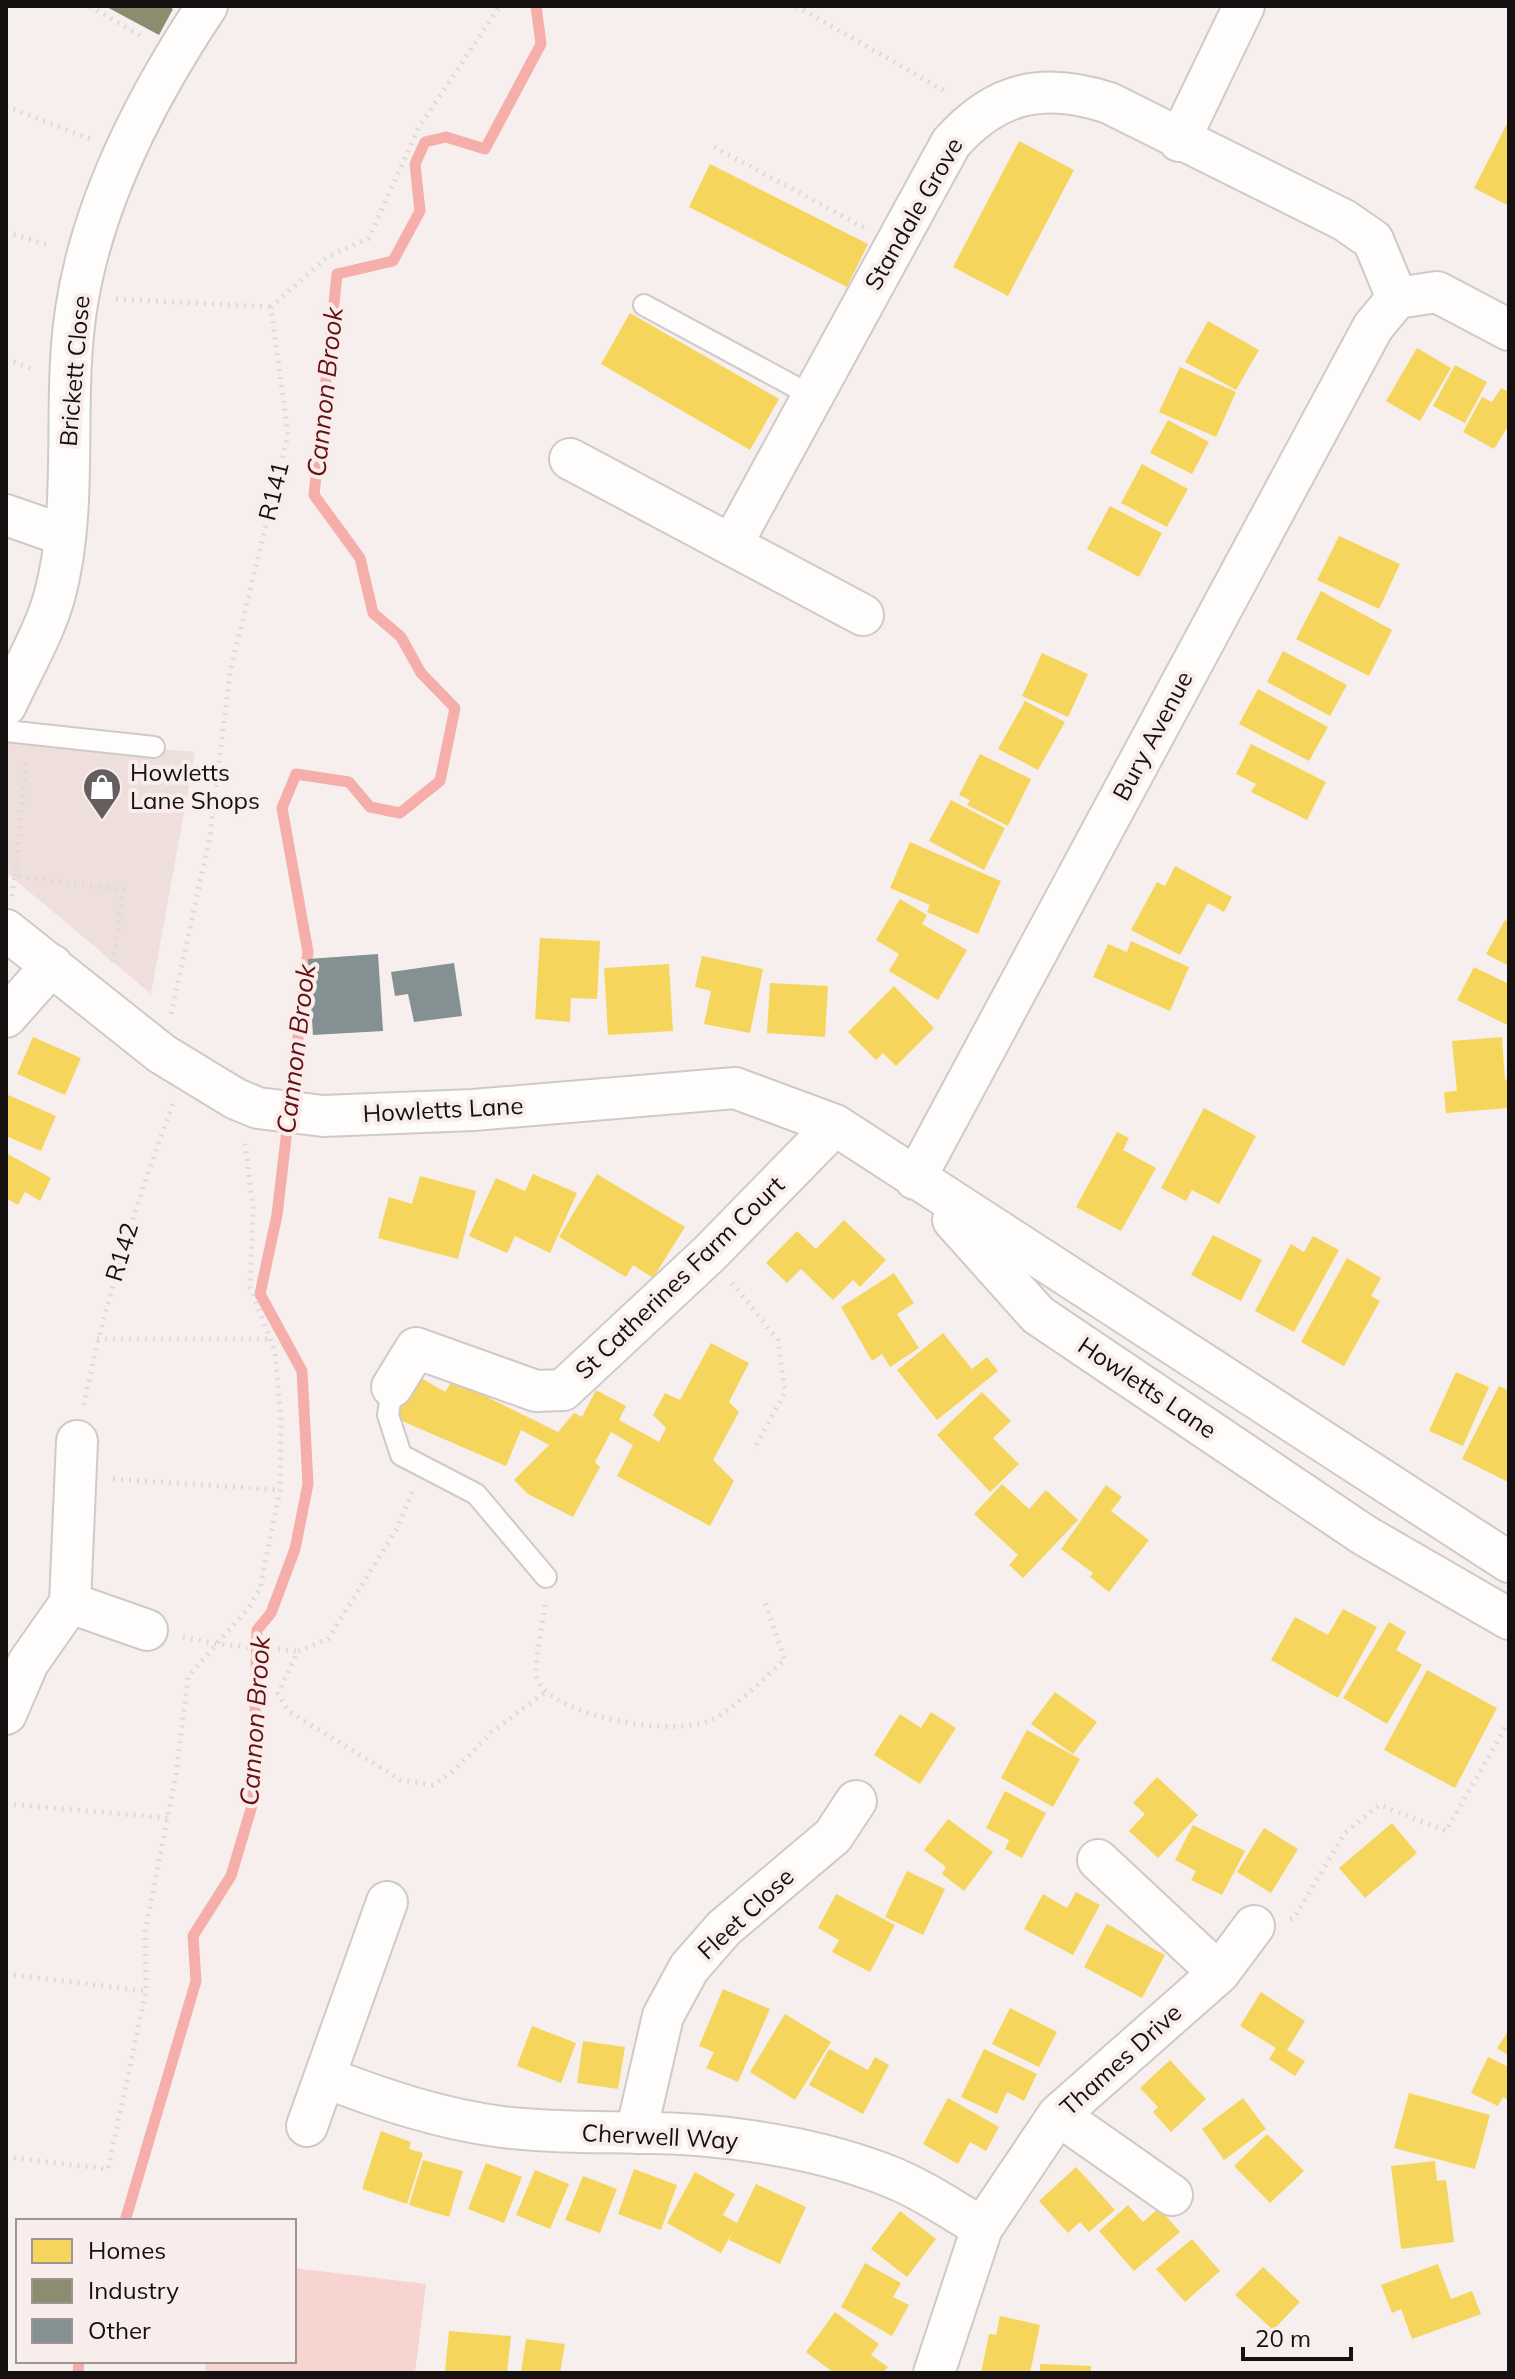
<svg xmlns="http://www.w3.org/2000/svg" width="1515" height="2379" font-family="Mulish,sans-serif">
	<rect width="100%" height="100%" fill="#f6efee"/>
	<path fill="#eedfdd" d="M6,735L195,752L151,994L6,872Z"/>
	<path fill="#f7d4d0" d="M294,2268L426,2284L415,2373H205L206,2361H294Z"/>
	<path fill="#f6d55c" d="M1509,120V206L1474,188Z
		M1019,141L1074,170L1008,296L953,267Z
		M710,164L868,244L847,287L689,207Z
		M630,313L779,399L750,450L601,364Z
		M1208,321L1259,350L1236,390L1185,362Z
		M1417,348L1451,368L1420,421L1386,401Z
		M1455,365L1487,382L1465,423L1433,406Z
		M1180,367L1236,392L1216,437L1159,412Z
		M1501,388L1509,392V425L1494,449L1463,432L1482,397L1492,402Z
		M1168,420L1209,442L1192,474L1150,453Z
		M1142,464L1188,489L1167,527L1121,503Z
		M1110,506L1162,533L1139,577L1087,549Z
		M1339,536L1400,564L1379,609L1317,580Z
		M1321,591L1392,630L1369,676L1296,639Z
		M1283,651L1347,685L1330,716L1267,682Z
		M1042,653L1088,674L1068,717L1022,696Z
		M1258,689L1328,727L1309,761L1239,724Z
		M1025,701L1065,722L1038,770L998,749Z
		M1251,744L1326,782L1307,820L1251,792L1256,784L1236,774Z
		M980,754L1031,779L1008,826L967,805L970,800L959,795Z
		M951,800L1005,828L984,870L929,841Z
		M910,842L1001,881L978,934L927,912L930,905L890,888Z
		M1175,866L1232,897L1224,912L1208,903L1180,955L1131,930L1157,882L1165,886Z
		M900,899L927,915L922,924L967,950L938,1000L889,971L899,954L876,940Z
		M1505,920L1509,922V966L1486,954Z
		M540,938L600,941L597,999L571,998L570,1022L535,1019Z
		M1131,941L1189,967L1170,1011L1093,977L1108,944L1127,952Z
		M702,956L763,969L750,1033L704,1024L711,991L695,987Z
		M669,964L673,1031L608,1035L604,968Z
		M1474,967L1509,984V1026L1457,1000Z
		M770,983L828,986L825,1037L767,1033Z
		M894,986L934,1028L896,1066L883,1053L876,1060L848,1032Z
		M33,1037L81,1058L65,1095L17,1074Z
		M1502,1037L1505,1080L1509,1079V1108L1446,1113L1444,1092L1457,1091L1452,1041Z
		M8,1095L56,1116L41,1151L6,1136Z
		M1204,1108L1256,1136L1219,1204L1192,1190L1186,1201L1161,1188Z
		M1117,1132L1129,1138L1123,1150L1156,1168L1121,1231L1076,1207Z
		M6,1153L51,1178L40,1201L25,1192L18,1205L6,1198Z
		M533,1174L577,1193L550,1253L515,1236L507,1253L469,1236L496,1178L525,1191Z
		M597,1174L685,1227L653,1278L633,1265L626,1277L559,1237Z
		M420,1176L476,1191L458,1259L378,1238L389,1197L412,1204Z
		M844,1220L886,1260L860,1287L853,1280L833,1300L801,1269L787,1283L766,1263L797,1231L816,1249Z
		M1213,1235L1262,1260L1241,1301L1191,1275Z
		M1313,1236L1339,1250L1294,1332L1255,1311L1291,1244L1304,1252Z
		M1347,1258L1381,1278L1371,1296L1380,1301L1344,1366L1301,1342Z
		M894,1273L914,1303L897,1314L919,1348L890,1367L882,1354L872,1361L841,1307Z
		M943,1333L972,1369L987,1357L998,1371L937,1420L897,1370Z
		M711,1343L749,1363L729,1402L739,1412L713,1460L734,1481L710,1526L617,1476L633,1445L611,1432L595,1462L600,1467L573,1517L528,1494L514,1480L549,1445L521,1430L506,1466L393,1417L413,1373L445,1392L453,1380L558,1432L574,1413L582,1417L596,1390L626,1406L619,1420L659,1442L666,1428L653,1415L665,1393L680,1400Z
		M1456,1372L1489,1387L1463,1446L1429,1431Z
		M1499,1386L1509,1391L1508,1482L1462,1459Z
		M982,1392L1011,1421L993,1438L1019,1464L990,1492L937,1435Z
		M1002,1484L1029,1509L1046,1490L1078,1520L1023,1578L1009,1565L1018,1555L974,1514Z
		M1106,1485L1122,1497L1111,1511L1149,1540L1109,1592L1090,1577L1093,1573L1061,1549Z
		M1343,1609L1377,1627L1338,1698L1271,1660L1295,1617L1328,1635Z
		M1389,1622L1406,1632L1396,1650L1422,1665L1387,1724L1343,1698Z
		M1427,1670L1497,1708L1455,1788L1384,1750Z
		M1055,1692L1097,1722L1073,1754L1031,1724Z
		M931,1712L956,1728L920,1784L874,1755L900,1714L921,1728Z
		M1027,1730L1080,1759L1053,1807L1001,1778Z
		M1157,1777L1198,1815L1158,1858L1129,1831L1145,1814L1133,1803Z
		M1005,1791L1046,1813L1022,1858L1005,1849L1009,1840L986,1828Z
		M948,1819L993,1852L964,1891L942,1874L946,1867L924,1850Z
		M1392,1823L1417,1853L1365,1898L1339,1868Z
		M1193,1825L1245,1851L1222,1895L1191,1880L1196,1871L1175,1860Z
		M1264,1828L1298,1849L1271,1893L1237,1872Z
		M907,1871L945,1889L923,1935L885,1917Z
		M1076,1892L1100,1905L1073,1955L1024,1929L1043,1894L1067,1908Z
		M836,1894L895,1925L870,1972L832,1952L839,1940L818,1928Z
		M1107,1924L1165,1955L1142,1998L1084,1967Z
		M723,1989L770,2009L738,2082L706,2068L714,2052L699,2046Z
		M1261,1992L1305,2021L1287,2050L1305,2061L1295,2076L1269,2059L1276,2048L1240,2026Z
		M1010,2008L1057,2032L1039,2067L992,2044Z
		M785,2014L831,2042L795,2100L750,2072Z
		M532,2026L576,2043L561,2083L517,2066Z
		M1509,2030V2056L1497,2048Z
		M583,2041L625,2047L618,2089L577,2083Z
		M829,2049L868,2070L875,2057L889,2065L863,2114L809,2085Z
		M984,2049L1037,2074L1024,2101L1007,2092L997,2114L961,2097Z
		M1488,2057L1509,2067V2100L1503,2097L1498,2106L1471,2093Z
		M1170,2060L1206,2099L1171,2132L1153,2112L1158,2107L1140,2088Z
		M1409,2093L1490,2115L1475,2169L1394,2148Z
		M948,2098L999,2127L986,2151L970,2142L958,2164L923,2144Z
		M1243,2098L1266,2129L1224,2160L1202,2129Z
		M381,2131L411,2142L409,2149L423,2153L407,2204L362,2189Z
		M1267,2134L1304,2171L1270,2203L1234,2166Z
		M423,2160L463,2171L449,2217L409,2205Z
		M1435,2161L1437,2181L1446,2180L1454,2242L1401,2249L1391,2166Z
		M486,2163L522,2177L504,2223L468,2209Z
		M1076,2167L1115,2210L1089,2232L1080,2222L1068,2233L1039,2201Z
		M634,2169L677,2185L661,2230L618,2214Z
		M535,2170L569,2184L550,2229L516,2215Z
		M695,2172L735,2194L723,2215L737,2223L756,2184L806,2207L780,2264L729,2240L733,2231L721,2253L667,2223Z
		M583,2176L617,2189L600,2233L565,2220Z
		M1128,2205L1143,2222L1159,2208L1180,2232L1134,2271L1099,2231Z
		M900,2211L936,2239L907,2277L871,2249Z
		M1192,2239L1220,2271L1185,2302L1156,2269Z
		M865,2263L901,2283L893,2297L909,2305L892,2336L841,2307Z
		M1438,2264L1451,2299L1472,2291L1481,2314L1412,2339L1401,2309L1392,2313L1381,2285Z
		M1263,2267L1300,2302L1273,2330L1235,2295Z
		M835,2312L879,2344L871,2355L888,2367L883,2373H834L806,2352Z
		M1000,2316L1040,2325L1030,2373H981L989,2334L996,2335Z
		M449,2331L511,2336L507,2373L445,2371Z
		M526,2339L565,2344L560,2373H521Z
		M1040,2364L1091,2366V2373H1040Z"/>
	<path fill="#8c8c6e" d="M105,6H168L173,9L159,35Z"/>
	<g fill="none" stroke-linecap="round" stroke-linejoin="round">
		<path stroke="#f5aea9" stroke-width="11" d="M125,2221L196,1981L193,1936L231,1876L253,1802L257,1630L271,1613L295,1549L308,1484L302,1371L260,1294L277,1215L308,952L282,808L296,774L349,782L370,807L400,813L440,781L455,708L421,673L401,637L373,613L360,558L314,495L337,274L393,261L420,211L415,164L425,142L446,137L485,149L541,44L536,6
			M78,2373L79,2361"/>
	</g>
	<path fill="#849092" d="M378,954L383,1031L313,1035L308,959Z
		M454,963L462,1016L414,1022L408,994L395,996L391,972Z"/>
	<g fill="none" stroke-linecap="round" stroke-linejoin="round">
		<g stroke="#cfcac9" stroke-width="24">
			<path id="lane" d="M644,305L812,396
				M6,731L154,747
				M392,1387L388,1415L401,1455L476,1494L546,1577"/>
		</g>
		<g stroke="#cfcac9" stroke-width="44">
			<path id="street" d="M1179,141L1244,6
				M1397,298L1437,292L1509,330
				M570,459L863,615
				M6,515L63,535
				M732,544L951,143C997,91 1044,82 1109,103L1344,220L1373,240L1397,298
				M6,705C22,670 45,632 55,594C79,504 62,402 76,310C92,202 147,96 207,6
				M6,930L162,1054L236,1099L258,1108L323,1116L473,1110L735,1088L835,1125L1509,1562
				M6,1017L52,965
				M915,1179L1373,327L1397,298
				M953,1220L1038,1315L1364,1535L1509,1619
				M392,1387L416,1348L536,1391L563,1390L709,1254L835,1125
				M70,1603L147,1630
				M6,1714L28,1663L70,1603L77,1441
				M1098,1860L1219,1973
				M327,2078C384,2100 441,2119 502,2127C567,2135 632,2130 697,2135C758,2140 823,2151 881,2173C917,2186 950,2208 982,2228
				M1058,2115L1172,2195
				M307,2126L387,1902
				M636,2133L663,2016L689,1968L724,1928L833,1836L856,1801
				M934,2373L982,2228L1058,2115L1219,1973L1254,1926"/>
		</g>
		<path stroke="#dcdbda" stroke-width="5" stroke-dasharray="2 6" stroke-linecap="butt" d="M90,6L144,38
			M796,6L948,93
			M6,106L90,139
			M714,147L865,228
			M6,232L51,246
			M116,299L271,307
			M6,359L33,369
			M15,876L26,761
			M12,896L15,876L123,890L113,966
			M171,1014L210,837L230,672L288,435L271,307L327,257L369,238L419,127L500,6
			M732,1283L778,1340L785,1393L753,1450
			M97,1339H269
			M84,1405C104,1302 136,1203 173,1104
			M113,1479L280,1490
			M412,1492L396,1530L328,1639L298,1651L278,1693L288,1711L401,1780L433,1785L457,1768L492,1732L544,1693
			M545,1605C543,1622 533,1666 537,1678C550,1717 679,1739 713,1719C739,1705 762,1679 785,1660L764,1600
			M183,1637L217,1644L298,1651
			M6,1804L168,1818
			M1290,1919L1294,1918L1345,1833L1379,1805L1446,1831L1509,1721
			M6,1974L146,1991L145,1932L176,1774L188,1677L249,1607L260,1588L280,1490L281,1421L275,1351L250,1287L253,1208L245,1144
			M6,2157L108,2169L146,1991"/>
		<use href="#lane" stroke="#fefdfc" stroke-width="20"/>
		<use href="#street" stroke="#fefdfc" stroke-width="40"/>
	</g>
	<defs>
		<g id="shop-pin" transform="scale(2)"><path d="M0 17L-7.5 6A9.5 9.5 0 1 1 7.5 6Z" fill="#645f5e" stroke="#f9edeb"/><path d="M-5-2.5h2.3a2.7 3.5 0 0 1 5.4 0H5L5.5 6h-11ZM-1.5-2.5h3a1.5 2.3 0 0 0-3 0Z" fill="#fff"/></g>
	</defs>
	<g fill-rule="evenodd">
		<use href="#shop-pin" x="102" y="787"/>
	</g>
	<g text-anchor="middle" stroke-width="8" stroke-linejoin="round" paint-order="stroke">
		<g font-size="24" fill="#161111" stroke="#f9edeb">
			<text transform="translate(914 214) rotate(-60)" y="8">Standale Grove</text>
			<text transform="translate(75 371) rotate(-85)" y="8">Brickett Close</text>
			<text transform="translate(274 491) rotate(-76)" y="8">R141</text>
			<text transform="translate(1153 736) rotate(-62)" y="8">Bury Avenue</text>
			<text transform="translate(443 1110) rotate(-3)" y="8">Howletts Lane</text>
			<text transform="translate(122 1252) rotate(-73)" y="8">R142</text>
			<text transform="translate(680 1278) rotate(-44)" y="8">St Catherines Farm Court</text>
			<text transform="translate(1147 1388) rotate(34)" y="8">Howletts Lane</text>
			<text transform="translate(746 1914) rotate(-43)" y="8">Fleet Close</text>
			<text transform="translate(1121 2060) rotate(-42)" y="8">Thames Drive</text>
			<text transform="translate(660 2137) rotate(3)" y="8">Cherwell Way</text>
		</g>
		<g font-size="24" fill="#161111" stroke="#f9edeb" text-anchor="start">
			<text x="130" y="781">Howletts<tspan x="130" dy="28">Lane Shops</tspan></text>
		</g>
		<g font-size="26" font-style="italic" fill="#660f14" stroke="#f9edeb">
			<text transform="translate(325 392) rotate(-84)" y="9">Cannon Brook</text>
			<text transform="translate(296 1049) rotate(-83)" y="9">Cannon Brook</text>
			<text transform="translate(255 1721) rotate(-86)" y="9">Cannon Brook</text>
		</g>
	</g>
	<rect width="1515" height="2379" fill="none" stroke="#161111" stroke-width="16"/>
	<rect x="16" y="2219" width="280" height="144" fill="#f9edeb" stroke="#9e9594" stroke-width="2"/>
	<rect x="32" y="2239" width="40" height="24" fill="#f6d55c" stroke="#9e9594" stroke-width="2"/>
	<text x="88" y="2259" font-size="24" fill="#161111">Homes</text>
	<rect x="32" y="2279" width="40" height="24" fill="#8c8c6e" stroke="#9e9594" stroke-width="2"/>
	<text x="88" y="2299" font-size="24" fill="#161111">Industry</text>
	<rect x="32" y="2319" width="40" height="24" fill="#849092" stroke="#9e9594" stroke-width="2"/>
	<text x="88" y="2339" font-size="24" fill="#161111">Other</text>
	<path d="M1243 2347v12h108v-12" fill="none" stroke="#161111" stroke-width="4"/>
	<text x="1255" y="2347" font-size="24" fill="#161111" stroke="#f9edeb" stroke-width="6" paint-order="stroke">20 m</text>
</svg>
